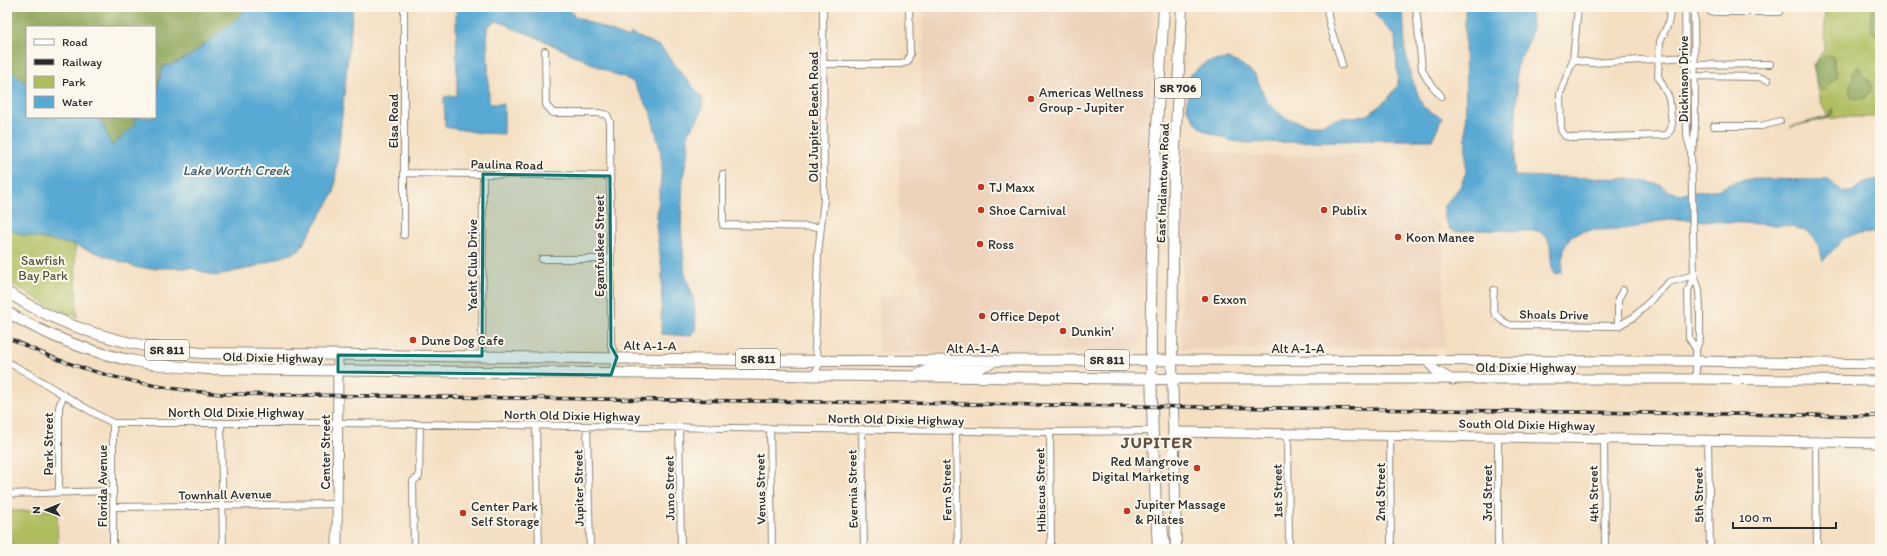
<svg xmlns="http://www.w3.org/2000/svg" width="1887" height="556" font-family="Itim,sans-serif">
	<rect width="100%" height="100%" fill="#fbf7ec"/>
	<filter id="ink" filterUnits="userSpaceOnUse"><feTurbulence type="fractalNoise" baseFrequency=".025" numOctaves="2"/><feDisplacementMap in="SourceGraphic" scale="8" xChannelSelector="R" yChannelSelector="G"/><feConvolveMatrix kernelMatrix="1 2 1 2 8 2 1 2 1" color-interpolation-filters="sRGB"/></filter>
	<filter id="wash" filterUnits="userSpaceOnUse"><feTurbulence type="fractalNoise" baseFrequency=".012" numOctaves="4" result="noise"/><feDisplacementMap in="SourceGraphic" scale="16" xChannelSelector="R" yChannelSelector="G"/><feGaussianBlur stdDeviation="0.9" result="paint"/><feColorMatrix in="noise" values="0 0 0 0 0 0 0 0 0 0 0 0 0 0 0 0 0 1.4 0 .05"/><feComposite in="paint" operator="in"/></filter>
	<g filter="url(#wash)">
		<rect width="100%" height="100%" fill="#f4dfc2"/>
		<path fill="#edd2ba" d="M924,7H1154L1143,340L1134,351L879,353V296L920,295L918,267L898,251L900,127L920,125Z
			M1184,145L1240,156L1373,155L1442,228L1445,347L1181,349Z"/>
		<path fill="#afbd5f" stroke="#6d7445" d="M1825,7H1880V117H1842L1829,119L1821,103L1813,65L1824,50Z
			M7,226L75,242L77,317L49,306L7,281Z
			M57,510L58,549H12L11,511Z"/>
		<path fill="#8ba456" stroke="#5b6840" d="M19,7H245L241,15L191,55L178,62L163,67L156,92V109L155,27H27V85L10,70L7,65V14Z
			M1873,7H1880V36C1867,33 1870,17 1873,7Z
			M1824,56H1831L1834,58V68L1838,74L1836,78L1824,90H1821C1817,82 1814,72 1814,64Z
			M1857,67L1862,69L1863,76L1870,80L1872,89L1866,98L1857,99L1852,98C1849,91 1848,85 1853,79V71Z
			M1832,110H1834L1833,114L1829,118L1790,127L1829,116Z
			M99,117H134L136,124L112,147Z"/>
		<path fill="#58a9d3" stroke="#426a7f" d="M245,7H353L334,193L299,251L250,268L215,276L191,268H138L75,245L19,234L7,228V65L10,70L27,85V117H99L112,146L136,124L134,117H155L156,92L163,67L178,62L191,55L241,15Z
			M456,7H569L574,16L628,38L631,34L660,46L703,99C702,103 703,108 701,112C696,127 684,129 689,148L683,177L681,227L685,273L694,301L696,329L690,336L661,334L662,270L656,226L662,167L660,148L650,111L633,82L622,76L620,77L534,36L510,27L509,25L496,21L488,26L487,29L489,101L492,104H504V134L481,133L445,127L444,97L457,95Z
			M1372,7H1403L1405,50L1411,76L1423,107L1442,118L1432,140H1380L1249,143L1232,141L1218,136L1203,130L1197,124L1187,109L1188,77L1206,62L1228,59L1241,64L1255,75L1267,102L1285,118L1306,124H1322L1335,119L1368,115L1388,99L1398,85L1395,36L1377,17Z
			M1465,7H1531L1532,29L1528,43L1516,67L1517,94L1514,176L1634,179L1661,185L1669,191L1680,194L1720,189L1734,182L1750,179L1829,180L1842,192H1852L1864,182L1880,179V232L1852,235L1843,239L1823,261C1817,238 1814,233 1791,226L1676,219L1654,222L1637,228L1583,231L1571,236L1564,249L1562,270L1560,273L1556,274L1552,271L1550,245L1547,238L1539,231L1477,230L1455,232L1449,228L1444,216V206L1460,187L1466,172Z"/>
	</g>
	<g filter="url(#ink)">
		<g fill="none" stroke-linecap="round" stroke-linejoin="round">
			<g stroke="#908576" stroke-width="8">
				<path id="street" d="M1327,7C1328,27 1337,45 1342,65
					M1416,7L1422,69L1427,79L1441,96
					M1578,7L1573,60L1560,94L1561,130L1565,136L1575,138L1667,135L1671,129L1672,124L1669,98L1658,76L1660,41L1668,24L1671,7
					M1685,7L1687,136L1691,151L1694,275L1699,290L1700,309V338L1696,349V379
					M1711,12H1779
					M545,51L546,105L553,113H599L607,115L610,122L611,346L617,357L611,375
					M1573,60L1592,63L1689,57
					M823,64H901L907,62L910,54L909,7
					M1692,65L1770,64
					M1692,76L1758,77L1768,80
					M1714,126H1761L1780,121
					M1691,151L1694,145L1695,122L1694,7
					M404,173L610,176
					M723,174V225L820,227
					M404,235V7
					M542,259H610
					M1694,275L1688,291L1689,338L1696,349
					M1494,290C1492,309 1491,316 1510,325L1618,326L1634,317L1669,282L1694,275
					M1618,326V299L1623,290
					M482,356L483,174
					M7,362C43,380 76,405 113,423H338L1050,432L1153,431
					M814,377L820,361L815,349L818,254L824,199L823,7
					M113,423V549
					M221,423L223,549
					M536,426L539,549
					M587,426L590,549
					M679,427L681,549
					M770,428L772,549
					M862,429L864,549
					M956,430L958,549
					M1050,432L1051,549
					M1288,433L1289,549
					M1390,435L1391,549
					M1498,438V549
					M1604,438L1605,549
					M1708,440L1710,549
					M1816,442L1817,549
					M59,492V407L63,396
					M7,494L112,491
					M113,507L337,504
					M414,549L413,481L419,477L420,424"/>
			</g>
			<g stroke="#908576" stroke-width="11">
				<path id="secondary" d="M1172,360L1696,361L1880,364
					M1427,361L1436,371L1453,380
					M1172,379H1696L1880,381
					M1173,432L1880,443
					M337,549L338,355"/>
			</g>
			<g stroke="#908576" stroke-width="12">
				<path id="primary" d="M1155,168H1174
					M7,292C65,330 132,348 201,353L820,361L1172,360
					M7,312C46,335 90,353 135,361C159,366 183,367 208,369L1172,379
					M916,376L928,370H973L993,362
					M1162,526L1165,549
					M1158,549C1154,467 1150,385 1151,304C1152,205 1158,106 1164,7
					M1176,549L1172,360L1174,168L1182,7"/>
			</g>
			<use href="#street" stroke="#fff" stroke-width="6"/>
			<use href="#secondary" stroke="#fff" stroke-width="9"/>
			<use href="#primary" stroke="#fff" stroke-width="10"/>
			<g stroke="#2b2b2b" stroke-width="3.5">
				<path id="rail" d="M7,337C76,372 146,388 222,394L1880,416"/>
			</g>
			<use href="#rail" stroke="#fbf7ec" stroke-width="2" stroke-dasharray="6" stroke-linecap="butt"/>
		</g>
	</g>
	<path fill="#0f766e" fill-opacity="0.2" stroke="#0f766e" stroke-width="3" stroke-linejoin="round" d="M483,174L610,176L611,346L617,357L611,375L338,372V355L482,356Z"/>
	<g fill="#c8321e" stroke="#fbf7ec" stroke-width="1.5">
		<circle cx="1031" cy="99" r="4"/>
		<circle cx="981" cy="187" r="4"/>
		<circle cx="981" cy="210" r="4"/>
		<circle cx="1324" cy="210" r="4"/>
		<circle cx="1398" cy="237" r="4"/>
		<circle cx="980" cy="244" r="4"/>
		<circle cx="1205" cy="299" r="4"/>
		<circle cx="982" cy="316" r="4"/>
		<circle cx="1063" cy="331" r="4"/>
		<circle cx="413" cy="340" r="4"/>
		<circle cx="1197" cy="468" r="4"/>
		<circle cx="1127" cy="511" r="4"/>
		<circle cx="463" cy="513" r="4"/>
	</g>
	<g text-anchor="middle" stroke-width="4" stroke-linejoin="round" paint-order="stroke">
		<g fill="#fbf7ec" stroke="#696865" stroke-width="1">
			<rect x="1155" y="78" width="46" height="20" rx="3"/>
			<rect x="145" y="340" width="44" height="20" rx="3"/>
			<rect x="736" y="349" width="44" height="20" rx="3"/>
			<rect x="1085" y="350" width="44" height="20" rx="3"/>
		</g>
		<g font-size="12" font-weight="bold" fill="#2b2b2b">
			<text x="1178" y="92">SR 706</text>
			<text x="167" y="354">SR 811</text>
			<text x="758" y="363">SR 811</text>
			<text x="1107" y="364">SR 811</text>
		</g>
		<g font-size="13" fill="#2b2b2b" stroke="#fbf7ec">
			<text transform="translate(1683 79) rotate(-90)" y="5">Dickinson Drive</text>
			<text transform="translate(813 117) rotate(-90)" y="5">Old Jupiter Beach Road</text>
			<text transform="translate(393 121) rotate(-90)" y="5">Elsa Road</text>
			<text transform="translate(507 164) rotate(1)" y="5">Paulina Road</text>
			<text transform="translate(1162 183) rotate(-88)" y="5">East Indiantown Road</text>
			<text transform="translate(599 246) rotate(-90)" y="5">Eganfuskee Street</text>
			<text transform="translate(472 265) rotate(-90)" y="5">Yacht Club Drive</text>
			<text transform="translate(1554 314) rotate(1)" y="5">Shoals Drive</text>
			<text transform="translate(650 345) rotate(1)" y="5">Alt A-1-A</text>
			<text x="973" y="353">Alt A-1-A</text>
			<text x="1298" y="353">Alt A-1-A</text>
			<text transform="translate(273 357) rotate(1)" y="5">Old Dixie Highway</text>
			<text x="1526" y="372">Old Dixie Highway</text>
			<text x="236" y="417">North Old Dixie Highway</text>
			<text transform="translate(572 415) rotate(1)" y="5">North Old Dixie Highway</text>
			<text transform="translate(896 419) rotate(1)" y="5">North Old Dixie Highway</text>
			<text transform="translate(1527 424) rotate(1)" y="5">South Old Dixie Highway</text>
			<text transform="translate(48 444) rotate(-90)" y="5">Park Street</text>
			<text transform="translate(325 452) rotate(-90)" y="5">Center Street</text>
			<text transform="translate(102 486) rotate(-90)" y="5">Florida Avenue</text>
			<text transform="translate(578 488) rotate(-91)" y="5">Jupiter Street</text>
			<text transform="translate(669 488) rotate(-91)" y="5">Juno Street</text>
			<text transform="translate(760 489) rotate(-91)" y="5">Venus Street</text>
			<text transform="translate(852 489) rotate(-91)" y="5">Evernia Street</text>
			<text transform="translate(946 490) rotate(-91)" y="5">Fern Street</text>
			<text transform="translate(1040 490) rotate(-91)" y="5">Hibiscus Street</text>
			<text transform="translate(1277 491) rotate(-91)" y="5">1st Street</text>
			<text transform="translate(1380 492) rotate(-90)" y="5">2nd Street</text>
			<text transform="translate(1487 493) rotate(-90)" y="5">3rd Street</text>
			<text transform="translate(225 494) rotate(-1)" y="5">Townhall Avenue</text>
			<text transform="translate(1593 494) rotate(-91)" y="5">4th Street</text>
			<text transform="translate(1698 495) rotate(-91)" y="5">5th Street</text>
		</g>
		<g font-size="13" fill="#2b2b2b" stroke="#fbf7ec" text-anchor="start">
			<text x="1039" y="97">Americas Wellness<tspan x="1039" dy="15">Group - Jupiter</tspan></text>
			<text x="989" y="192">TJ Maxx</text>
			<text x="989" y="215">Shoe Carnival</text>
			<text x="1332" y="215">Publix</text>
			<text x="1406" y="242">Koon Manee</text>
			<text x="988" y="249">Ross</text>
			<text x="1213" y="304">Exxon</text>
			<text x="990" y="321">Office Depot</text>
			<text x="1071" y="336">Dunkin'</text>
			<text x="421" y="345">Dune Dog Cafe</text>
			<text x="1189" y="466" text-anchor="end">Red Mangrove<tspan x="1189" dy="15">Digital Marketing</tspan></text>
			<text x="1135" y="509">Jupiter Massage<tspan x="1135" dy="15">&amp; Pilates</tspan></text>
			<text x="471" y="511">Center Park<tspan x="471" dy="15">Self Storage</tspan></text>
		</g>
		<g font-size="13" fill="#53573b" stroke="#fbf7ec">
			<text x="43" y="265">Sawfish<tspan x="43" dy="15">Bay Park</tspan></text>
		</g>
		<g font-size="14" font-style="italic" fill="#3d5d6e" stroke="#fbf7ec">
			<text x="236" y="175">Lake Worth Creek</text>
		</g>
		<g font-size="17" font-weight="bold" letter-spacing="1" fill="#635240" stroke="#fbf7ec">
			<text x="1157" y="448">JUPITER</text>
		</g>
	</g>
	<rect width="1887" height="556" fill="none" stroke="#fbf7ec" stroke-width="24"/>
	<rect x="26" y="26" width="130" height="92" fill="#fbf7ec" stroke="#a8a59f"/>
	<rect x="34" y="39" width="20" height="6" fill="#ffffff" stroke="#a8a59f"/>
	<text x="62" y="46" font-size="12" fill="#2b2b2b">Road</text>
	<rect x="34" y="59" width="20" height="6" fill="#2b2b2b" stroke="#a8a59f"/>
	<text x="62" y="66" font-size="12" fill="#2b2b2b">Railway</text>
	<rect x="34" y="76" width="20" height="12" fill="#afbd5f" stroke="#a8a59f"/>
	<text x="62" y="86" font-size="12" fill="#2b2b2b">Park</text>
	<rect x="34" y="96" width="20" height="12" fill="#58a9d3" stroke="#a8a59f"/>
	<text x="62" y="106" font-size="12" fill="#2b2b2b">Water</text>
	<g transform="translate(46 510) rotate(269)" stroke="#fbf7ec" stroke-width="3" paint-order="stroke">
	<path d="M0-3L7 15L0 10L-7 15Z" fill="#2b2b2b"/>
	<text y="-6" font-size="11" font-weight="bold" text-anchor="middle" fill="#2b2b2b">N</text>
	</g>
	<path d="M1733 522v6h103v-6" fill="none" stroke="#2b2b2b" stroke-width="2"/>
	<text x="1739" y="522" font-size="12" fill="#2b2b2b" stroke="#fbf7ec" stroke-width="3" paint-order="stroke">100 m</text>
</svg>
